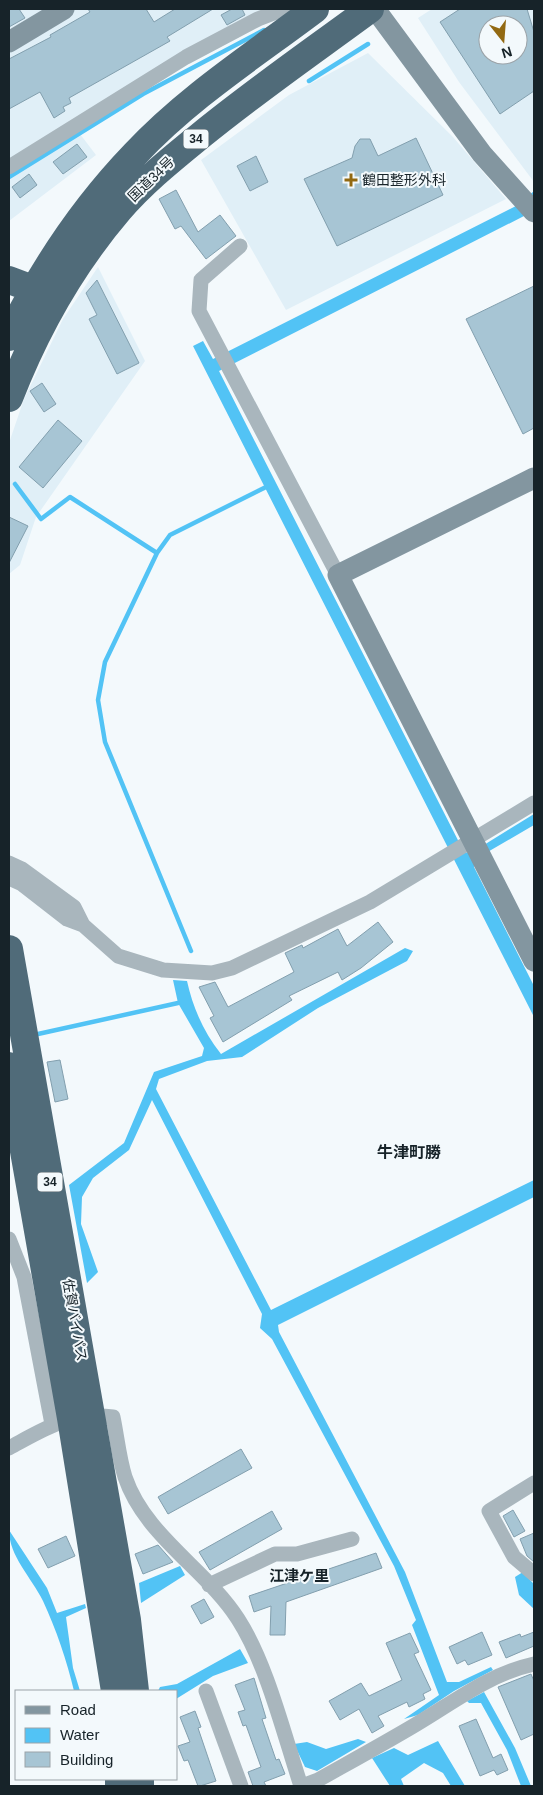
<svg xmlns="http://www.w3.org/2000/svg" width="543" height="1795" font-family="Helvetica,'Noto Sans JP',sans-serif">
	<rect width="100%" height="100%" fill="#f3f9fc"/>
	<path fill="#e0eff7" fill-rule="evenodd" d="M9,9H292L282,16L226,41L77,130L96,155L9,221Z
		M432,9H534V182L459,82L418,18ZM488,25H518V55H488Z
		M368,53L453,137L506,199L286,310L201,160L289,95Z
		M98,267L145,361L36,517L20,565L9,574V443L24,399L63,319Z"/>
	<path fill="#52c3f5" d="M534,191V208L524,216L219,371L464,852L471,853L534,814V825L479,857L474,867L534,986V1017L193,346L203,341L213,359L518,205Z
		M405,948L413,951L407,961L318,1008L242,1057L207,1061L159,1079L156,1089L271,1310L534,1180V1197L278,1325L279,1332L405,1572L447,1682H459L491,1667L493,1670L454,1691L418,1715L404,1719L439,1695L412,1625L416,1620L394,1566L272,1339L260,1328L262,1314L152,1100L129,1150L93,1178L82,1197L81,1224L98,1272L87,1283L69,1185L124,1143L154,1072L202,1056L204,1048L178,1003L173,980L187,981C193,1008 204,1033 221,1054Z
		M9,1530L47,1588L57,1613L85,1604L86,1608L66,1617L73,1668L80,1691H74C67,1661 56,1629 43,1601C31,1577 9,1556 9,1530Z
		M534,1565L529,1579L534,1584V1609L519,1595L515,1577Z
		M180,1566L185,1575L141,1603L139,1583Z
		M240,1649L248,1663L213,1676L176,1699V1691H158L160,1687L177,1684Z
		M484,1692L515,1748L531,1786H521L507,1750L481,1703H469L467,1701Z
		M358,1739L366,1742L317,1771L305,1767L294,1744L307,1742L326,1749Z
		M438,1741L465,1786H451L443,1773L424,1763L401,1779L404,1786H390L372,1758L394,1748L408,1755Z"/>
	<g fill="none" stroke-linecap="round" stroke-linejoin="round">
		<path stroke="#52c3f5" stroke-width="4.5" d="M309,81L368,44
			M9,177L143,94L264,30
			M15,484L41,519L70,497L157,553
			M191,951L105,742L98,700L105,662L157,553L170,535L266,487
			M38,1034L178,1003"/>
	</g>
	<path fill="#a7c5d4" stroke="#829fae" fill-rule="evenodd" d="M9,9H19L25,18L9,27Z
		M88,9H146L154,22L175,9H213L167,37L170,41L69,98L71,103L63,107L65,111L54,118L40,92L9,109V59L51,37L50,35L90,12Z
		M232,9H242L245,15L227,25L221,15Z
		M460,9H527L534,32V91L500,114L440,22ZM488,25H518V55H488Z
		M416,138L443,195L337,246L304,179L352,158L355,146L360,139H370L378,156Z
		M77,144L87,157L63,174L53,162Z
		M256,156L268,182L250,191L237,166Z
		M29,174L37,185L20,198L12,187Z
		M176,190L198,232L220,215L236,236L206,259L181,226L175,229L159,199Z
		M97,280L139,363L117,374L89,319L97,315L86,293Z
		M534,286V428L523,434L466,319Z
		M42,383L56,404L44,412L30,391Z
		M58,420L82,441L43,488L19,467Z
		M9,517L28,526L9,563Z
		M378,922L393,942L361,968L342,980L338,972L289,996L292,1000L223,1042L210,1018L214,1016L199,987L215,982L228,1007L294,972L285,953L302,945L303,948L338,929L347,946Z
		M60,1060L68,1099L55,1102L47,1062Z
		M241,1449L252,1468L168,1514L158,1497Z
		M513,1510L525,1531L514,1537L503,1516Z
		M272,1511L282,1529L210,1570L199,1552Z
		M534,1533V1562L527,1556L520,1539Z
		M66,1536L75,1556L48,1568L38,1549Z
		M158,1545L173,1562L143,1574L135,1554Z
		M376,1553L382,1568L286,1602L285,1635H270L271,1606L254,1612L249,1596Z
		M204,1599L214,1617L201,1624L191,1606Z
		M482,1632L492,1655L468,1665L465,1660L457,1664L449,1647Z
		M534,1632V1646L506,1658L499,1642L520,1634L521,1637Z
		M410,1633L419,1652L414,1654L431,1690L423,1694L425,1699L409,1707L407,1702L378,1716L384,1726L372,1733L359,1709L340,1720L329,1701L361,1683L369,1696L402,1680L386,1643Z
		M531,1674L534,1681V1734L521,1740L498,1687Z
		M254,1678L266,1718L262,1719L276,1760L279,1759L285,1774L264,1782L266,1786H253L248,1772L261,1767L246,1725L243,1726L238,1712L245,1710L235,1685Z
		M195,1711L201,1727L198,1728L216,1781L200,1786H198L188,1760L184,1761L178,1746L190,1742L180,1717Z
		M476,1719L493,1758L501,1754L508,1770L497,1775L494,1770L480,1776L459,1726Z"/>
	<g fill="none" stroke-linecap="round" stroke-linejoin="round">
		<path stroke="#a9b6bd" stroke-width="15" d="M9,167L186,57L258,19L284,9
			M240,246L201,280L199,311L338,575
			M9,863L22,869L74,907L83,925
			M11,879L22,884L67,919L83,925L118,956L163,970L212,973L232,968L370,902L534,803
			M9,1239L24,1277L52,1424
			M9,1448C46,1428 69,1412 113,1417C117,1436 119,1458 125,1477C145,1536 206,1569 238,1619C267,1664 284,1735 301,1786
			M534,1483L489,1511L514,1557L534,1574
			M209,1585L275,1554H297L352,1539
			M206,1691L241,1786
			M302,1786L318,1780C350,1762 383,1744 415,1725C454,1702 489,1674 534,1664"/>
		<path stroke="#8396a0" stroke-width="21" d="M375,9L482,154L534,212
			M9,42L64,9
			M534,478L338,575L534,961"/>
		<path stroke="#506b79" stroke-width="28" d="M9,280L33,289L49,299
			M9,337C42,270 83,208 135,154C187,98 254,55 315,9
			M9,398C35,331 72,265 119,210C143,182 172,159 200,136C255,91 313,51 370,9
			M9,949L127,1620L135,1691
			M9,1066L71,1418L115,1691
			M140,1779V1786
			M119,1786V1779"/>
	</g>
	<path fill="#926912" stroke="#f3f9fc" stroke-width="2" d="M348.5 172.5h5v5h5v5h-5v5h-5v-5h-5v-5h5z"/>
	<g text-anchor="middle" stroke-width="4" stroke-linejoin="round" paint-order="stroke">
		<g fill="#f3f9fc" stroke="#596368" stroke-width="1">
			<rect x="183.5" y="129.5" width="25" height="19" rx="4"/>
			<rect x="37.5" y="1172.5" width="25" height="19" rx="4"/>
		</g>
		<g font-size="12" font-weight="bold" fill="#172329">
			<text x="196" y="143">34</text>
			<text x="50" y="1186">34</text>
		</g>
		<g font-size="14" fill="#172329" stroke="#f3f9fc">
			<text transform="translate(151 179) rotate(-44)" y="5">国道34号</text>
			<text transform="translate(75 1320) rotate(80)" y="5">佐賀バイパス</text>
		</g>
		<g font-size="14" fill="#172329" stroke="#f3f9fc" text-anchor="start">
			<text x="362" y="185">鶴田整形外科</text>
		</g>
		<g font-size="15" font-weight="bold" fill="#172329" stroke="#f3f9fc">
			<text x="299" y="1581">江津ケ里</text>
		</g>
		<g font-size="16" font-weight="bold" fill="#172329" stroke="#f3f9fc">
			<text x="409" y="1158">牛津町勝</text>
		</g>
	</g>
	<rect width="543" height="1795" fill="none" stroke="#172329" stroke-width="20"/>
	<rect x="15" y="1690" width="162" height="90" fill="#f3f9fc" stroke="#9ba3a8"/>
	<rect x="25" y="1706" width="25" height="8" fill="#8396a0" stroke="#9ba3a8"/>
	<text x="60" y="1715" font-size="15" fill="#172329">Road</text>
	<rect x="25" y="1728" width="25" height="15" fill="#52c3f5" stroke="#9ba3a8"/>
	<text x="60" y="1740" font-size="15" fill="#172329">Water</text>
	<rect x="25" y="1752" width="25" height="15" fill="#a7c5d4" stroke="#9ba3a8"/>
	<text x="60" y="1765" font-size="15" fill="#172329">Building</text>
	<g transform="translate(503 40) rotate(163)"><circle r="24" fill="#f3f9fc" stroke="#9ba3a8"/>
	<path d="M0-4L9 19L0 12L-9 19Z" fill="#926912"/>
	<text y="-8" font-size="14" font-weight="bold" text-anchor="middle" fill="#172329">N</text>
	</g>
</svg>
